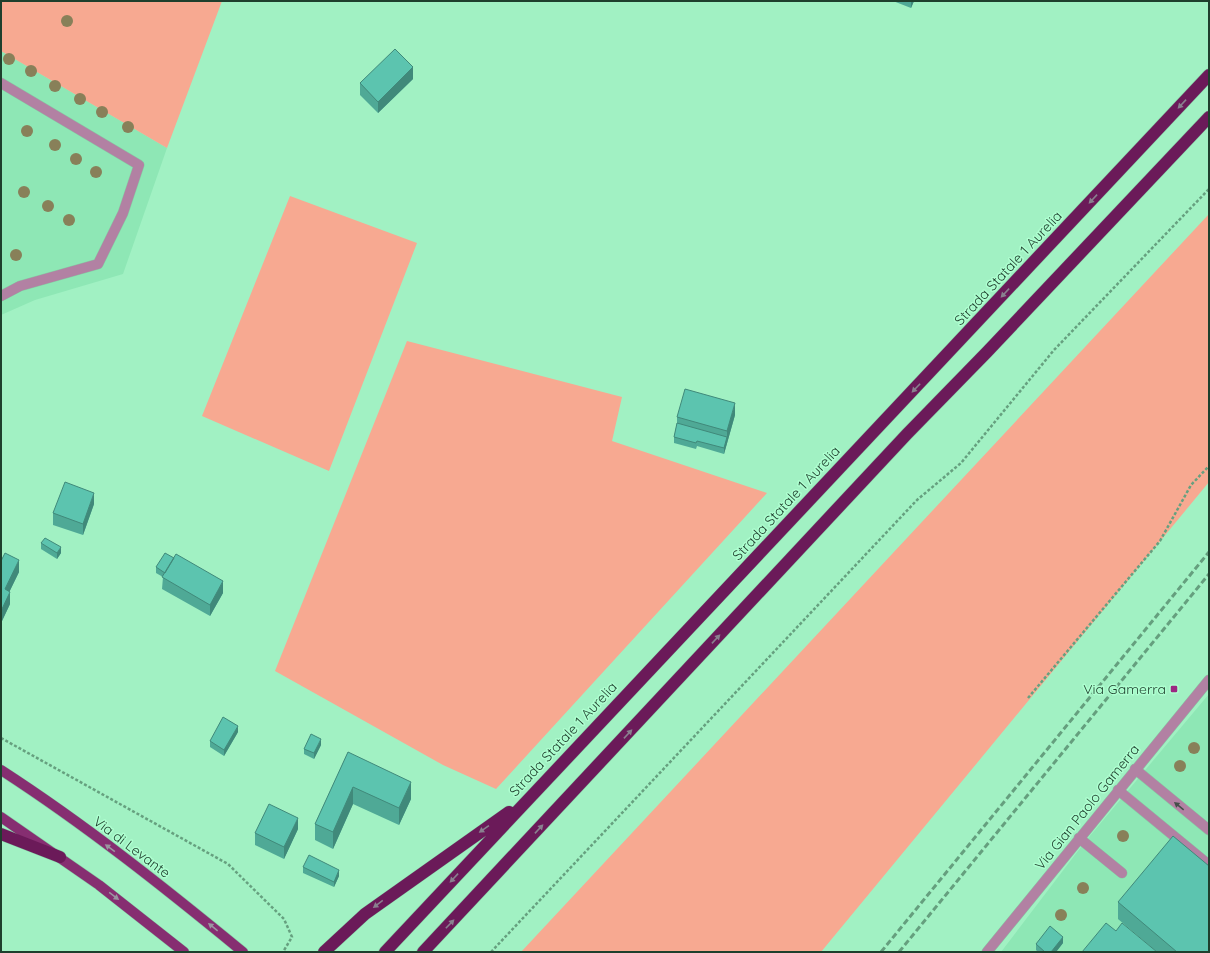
<svg xmlns="http://www.w3.org/2000/svg" width="1210" height="953" font-family="Quicksand,sans-serif">
	<rect width="100%" height="100%" fill="#a1f1c3"/>
	<path fill="#8ee7b5" d="M1,51L167,148L123,274L35,300L1,315Z
		M1209,694V952H1001L1084,843Z"/>
	<path fill="#f7a991" d="M1,1H222L167,148L1,51Z
		M290,196L417,243L329,471L202,416Z
		M1209,214V482L821,952H521Z
		M407,341L622,397L612,441L767,493L496,789L443,765L275,671Z"/>
	<g fill="none" stroke-linecap="round" stroke-linejoin="round">
		<g stroke="#87cda5" stroke-width="11">
			<path id="minor" d="M1,83L139,165L123,213L98,264L20,286L1,296
				M1135,769L1209,830
				M1118,790L1209,865
				M1079,838L1122,873
				M987,952L1209,680"/>
		</g>
		<g stroke="#87cda5" stroke-width="11">
			<path id="major" d="M1,770C86,825 165,888 243,952
				M1,817L99,885L184,952"/>
		</g>
		<g stroke="#87cda5" stroke-width="13">
			<path id="highway" d="M1,834L60,857
				M324,952L365,914L509,812
				M385,952L1209,75
				M423,952L907,434L987,352L1209,117"/>
		</g>
		<path stroke="#66a07f" stroke-width="2.5" stroke-dasharray="3 2" stroke-linecap="butt" d="M1028,698L1160,541L1191,485L1209,466
			M1,738L228,864L284,919L292,937L283,952
			M491,952L917,500L961,463L1054,350L1209,189"/>
		<use href="#minor" stroke="#b281a3" stroke-width="10"/>
		<use href="#major" stroke="#862e71" stroke-width="10"/>
		<use href="#highway" stroke="#6b1a59" stroke-width="12"/>
		<path stroke="#659f7e" stroke-width="3" stroke-dasharray="6 3" stroke-linecap="butt" d="M881,952L1209,552
			M899,952L1209,574"/>
	</g>
	<g fill="#888059">
		<circle cx="67" cy="21" r="6"/>
		<circle cx="9" cy="59" r="6"/>
		<circle cx="31" cy="71" r="6"/>
		<circle cx="55" cy="86" r="6"/>
		<circle cx="80" cy="99" r="6"/>
		<circle cx="102" cy="112" r="6"/>
		<circle cx="128" cy="127" r="6"/>
		<circle cx="27" cy="131" r="6"/>
		<circle cx="55" cy="145" r="6"/>
		<circle cx="76" cy="159" r="6"/>
		<circle cx="96" cy="172" r="6"/>
		<circle cx="24" cy="192" r="6"/>
		<circle cx="48" cy="206" r="6"/>
		<circle cx="69" cy="220" r="6"/>
		<circle cx="16" cy="255" r="6"/>
		<circle cx="1194" cy="748" r="6"/>
		<circle cx="1180" cy="766" r="6"/>
		<circle cx="1123" cy="836" r="6"/>
		<circle cx="1083" cy="888" r="6"/>
		<circle cx="1061" cy="915" r="6"/>
	</g>
	<path fill="#4fa996" d="M893,1H914L911,8Z
		M413,79L378,113L360,95V83Z
		M735,415L724,454L697,446L696,449L674,443V437L677,423V417Z
		M94,504L83,535L53,525V513Z
		M41,543L61,553L57,559L41,549Z
		M1,561L19,572L9,592L10,604L2,621H1Z
		M156,567L223,593L210,616L162,589L163,577L156,573Z
		M238,732L224,756L210,747V741Z
		M321,745L314,759L304,754V749Z
		M348,752L411,799L399,825L353,804L333,849L315,840V824Z
		M298,829L284,859L255,845V833Z
		M303,867L339,876L334,887L303,873Z
		M1118,902L1209,952H1157L1118,919Z
		M1063,943L1056,952H1038L1036,950V944Z"/>
	<path fill="#40897a" d="M911,1H914L911,8Z
		M413,67V79L378,113V102Z
		M735,403V415L724,454V448L727,437V431Z
		M94,493V504L83,535V524Z
		M61,547V553L57,559V553Z
		M19,560V572L5,601V589Z
		M223,581V593L210,616V605Z
		M10,592V604L2,621V609Z
		M238,726V732L224,756V750Z
		M321,739V745L314,759V753Z
		M411,782V799L399,825V808Z
		M353,787V804L333,849V832Z
		M298,818V829L284,859V847Z
		M339,870V876L334,887V882Z
		M1063,937V943L1056,952H1051Z"/>
	<path fill="#5cc4af" stroke="#40897a" d="M395,49L413,67L378,102L360,83Z
		M685,389L735,403L727,431L677,417Z
		M677,423L727,437L724,448L697,441L696,443L674,437Z
		M65,482L94,493L83,524L53,513Z
		M45,538L61,547L57,553L41,543Z
		M5,553L19,560L5,589L10,592L2,609H1V561Z
		M165,553L174,558L165,573L156,567Z
		M176,554L223,581L210,605L162,577Z
		M223,717L238,726L224,750L210,741Z
		M311,734L321,739L314,753L304,749Z
		M348,752L411,782L399,808L353,787L333,832L315,824Z
		M269,804L298,818L284,847L255,833Z
		M1173,836L1209,866V952H1177L1118,902Z
		M309,855L339,870L334,882L303,867Z
		M1106,923L1116,931L1122,923L1157,952H1082Z
		M1050,926L1063,937L1051,952H1045L1036,944Z"/>
	<defs><path id="oneway-solid" d="M-6-.8H1V-3.2L6.5 0L1 3.2V.8H-6Z"/></defs>
	<g fill="#89818f">
		<use href="#oneway-solid" transform="translate(1182 104) rotate(133)"/>
		<use href="#oneway-solid" transform="translate(1093 199) rotate(133)"/>
		<use href="#oneway-solid" transform="translate(1005 293) rotate(133)"/>
		<use href="#oneway-solid" transform="translate(916 388) rotate(134)"/>
		<use href="#oneway-solid" transform="translate(716 639) rotate(-47)"/>
		<use href="#oneway-solid" transform="translate(628 734) rotate(-47)"/>
		<use href="#oneway-solid" transform="translate(484 829) rotate(145)"/>
		<use href="#oneway-solid" transform="translate(539 829) rotate(-47)"/>
		<use href="#oneway-solid" transform="translate(454 878) rotate(133)"/>
		<use href="#oneway-solid" transform="translate(378 904) rotate(143)"/>
		<use href="#oneway-solid" transform="translate(450 924) rotate(-46)"/>
	</g>
	<use fill="#43504a" href="#oneway-solid" transform="translate(1179 806) rotate(-141)"/>
	<g fill="#9a96a0">
		<use href="#oneway-solid" transform="translate(110 848) rotate(-144)"/>
		<use href="#oneway-solid" transform="translate(114 896) rotate(37)"/>
		<use href="#oneway-solid" transform="translate(213 927) rotate(-141)"/>
	</g>
	<rect fill="#9c2782" stroke="#aeffd0" stroke-width="1.5" x="1170" y="685" width="8" height="8" rx="2"/>
	<g text-anchor="middle" stroke-width="3" stroke-linejoin="round" paint-order="stroke">
		<g font-size="14" fill="#1e3f2d" stroke="#aeffd0">
			<text transform="translate(1008 268) rotate(-47)" y="5">Strada Statale 1 Aurelia</text>
			<text transform="translate(786 503) rotate(-47)" y="5">Strada Statale 1 Aurelia</text>
			<text transform="translate(563 739) rotate(-47)" y="5">Strada Statale 1 Aurelia</text>
			<text transform="translate(1087 807) rotate(-51)" y="5">Via Gian Paolo Gamerra</text>
			<text transform="translate(132 847) rotate(37)" y="5">Via di Levante</text>
		</g>
		<g font-size="14" fill="#1e3f2d" stroke="#aeffd0" text-anchor="end">
			<text x="1166" y="694">Via Gamerra</text>
		</g>
	</g>
	<rect width="1210" height="953" fill="none" stroke="#1e3f2d" stroke-width="4"/>
</svg>
